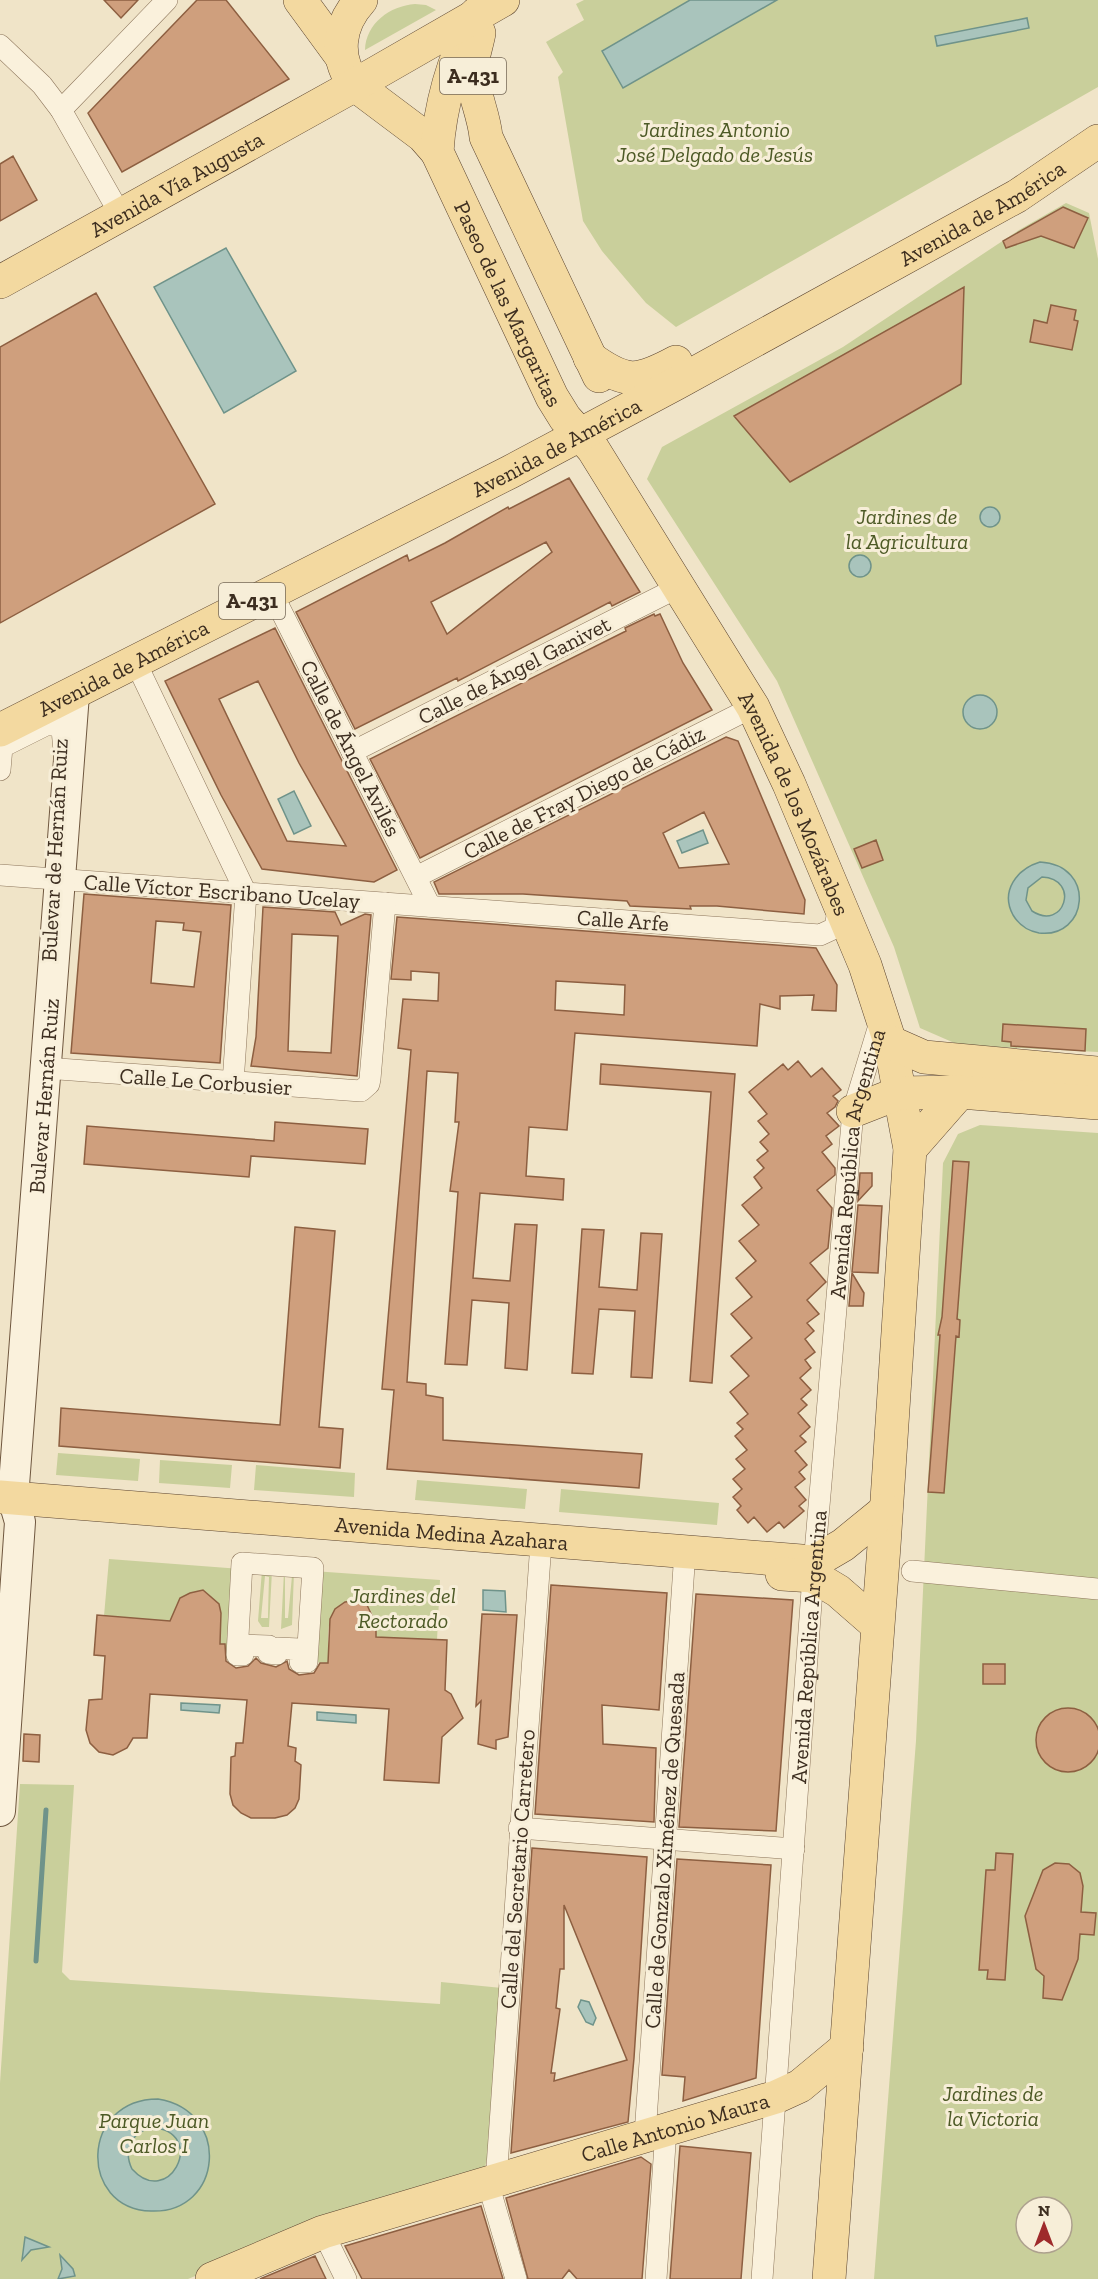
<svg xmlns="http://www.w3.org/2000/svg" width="1098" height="2279" font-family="'Zilla Slab',serif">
	<rect width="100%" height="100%" fill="#f0e4c8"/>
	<path fill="#c9cf9b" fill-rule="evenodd" d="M584,0H1098V87L676,327L646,303L602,251L583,221L558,77L563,72L546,42L584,20L576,4Z
		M415,4L426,5L436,10L365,50C366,23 390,6 415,4Z
		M1066,203L1089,213L1098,259V1052L959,1045L920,1028L894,947L777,681L647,479L662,447L843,347L1019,230Z
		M980,1125L1098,1133V2279H874L916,1741L943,1163L958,1134ZM1026,2207H1062V2243H1026Z
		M58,1453L140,1459L138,1481L56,1475Z
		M160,1460L232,1465L230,1488L159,1483Z
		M256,1465L355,1473L354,1497L254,1490Z
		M417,1480L527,1489L525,1509L415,1500Z
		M561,1489L719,1503L717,1525L559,1512Z
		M109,1559L241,1569L237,1655H219C220,1629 227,1606 203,1590L190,1593L180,1598L174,1630L154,1620L104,1616Z
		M262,1570L272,1571L269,1627H262L258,1621ZM265,1576L269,1577L268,1614V1618H261Z
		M313,1571L440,1580L437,1640L394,1638L375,1643C376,1632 377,1621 371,1611C361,1594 337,1601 331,1617C326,1630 329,1649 328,1663L307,1662Z
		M284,1572H294L292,1625L281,1629ZM285,1576H292L288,1618H285Z
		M20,1784L74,1785L62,1972L70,1980L440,2004L441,1982L502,1988L489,2151L484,2171L313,2227L188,2279H0V2083Z"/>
	<path fill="#a9c4bc" stroke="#6f938a" stroke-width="1.5" fill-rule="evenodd" d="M690,0H777L623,88L602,51Z
		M1027,18L1029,28L937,46L935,36Z
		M226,248L296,371L224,413L154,287Z
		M980 517a10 10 0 1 1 20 0a10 10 0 1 1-20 0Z
		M849 566a11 11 0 1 1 22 0a11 11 0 1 1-22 0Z
		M963 712a17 17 0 1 1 34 0a17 17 0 1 1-34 0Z
		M294,791L311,826L294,834L278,799Z
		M703,830L708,843L682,853L677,841Z
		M1040,862C1097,865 1088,939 1039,933C1028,931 1019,925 1013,915C1000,891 1017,869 1040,862ZM1042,877C1081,879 1064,932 1032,911L1026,900L1028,888Z
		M483,1590L505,1591L506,1612L483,1610Z
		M181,1703L220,1705L219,1713L181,1710Z
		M317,1712L356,1715V1723L317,1720Z
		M581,2000L589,2002L596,2018L593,2025L586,2022L578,2007Z
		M158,2099C232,2111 223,2214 151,2211C78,2209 80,2099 158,2099ZM157,2128C206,2137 168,2209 132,2169C122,2148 134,2128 157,2128Z
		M25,2237L49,2247L31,2250L22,2260Z
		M60,2255L73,2269L75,2276L58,2279L62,2269Z"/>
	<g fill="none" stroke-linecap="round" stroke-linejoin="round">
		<path stroke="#6f938a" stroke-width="5" d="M36,1961L46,1810"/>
	</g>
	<path fill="#cf9f7d" stroke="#8d5f41" stroke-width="1.5" fill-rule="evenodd" d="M104,0H138L121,18Z
		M197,0H226L289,79L122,172L88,113Z
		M13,156L37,200L0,221V164Z
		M1063,207L1088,218L1074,248L1041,236L1006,248L1003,241Z
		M964,287L961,384L790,482L734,416Z
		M96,293L215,504L0,623V347Z
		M1051,305L1076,310L1074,320L1078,321L1072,350L1030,342L1034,320L1047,323Z
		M569,478L640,592L612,606L610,602L458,681L457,678L355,729L296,612L407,555L409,561L445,543L508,507L509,509ZM546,542L552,552L447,634L431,602Z
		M654,614L655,616L660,614L683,663L712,710L420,858L370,759L626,631L625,628Z
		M275,628L397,870L374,882L262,869L221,795L165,681ZM258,681L299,763L346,846L287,841L219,699Z
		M726,737L738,741L805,900L804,914L717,906H690L691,909L630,906L627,901L523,894H439L434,882ZM704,812L729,864L679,868L663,833Z
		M876,840L883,860L862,868L854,849Z
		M84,894L231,905L220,1063L71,1053ZM156,921L184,923L183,930L201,932L194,987L151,983Z
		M263,907L335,912L341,925L365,914L371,915L357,1076L251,1066L256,1037ZM292,934L338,936L331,1053L288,1051Z
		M397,917L816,948L837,985L836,1011L812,1010L814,995L780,996V1009L760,1004L757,1046L575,1033L567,1130L529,1127L526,1176L564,1179L563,1200L480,1193L473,1278L510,1281L515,1224L537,1225L527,1370L505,1368L509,1303L472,1300L467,1365L445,1364L458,1192L450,1191L459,1122H455L458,1073L427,1071L407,1382L426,1384V1395L443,1398V1440L642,1454L639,1488L387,1469L394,1390L382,1389L411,1050L398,1048L403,999L438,1001L439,973L411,971V980L391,979ZM556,981L625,985L624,1015L555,1010Z
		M1003,1024L1086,1029L1085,1051L1011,1046V1042L1002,1041Z
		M798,1061L811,1077L822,1068L841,1090L833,1096L838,1101L835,1107L827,1113L839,1126L826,1136L832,1144L822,1152L835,1168V1175L817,1190L832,1208L828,1248L810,1263L826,1282L807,1300L819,1314L807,1323L814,1331L805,1339L815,1352L805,1360L811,1368L800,1378L811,1390L801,1399L807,1405L798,1413L810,1427L800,1436L806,1442L795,1451L807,1465L799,1472L805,1479L795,1487L806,1500L799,1506L804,1511L784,1528L779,1522L767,1532L754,1517L748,1523L737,1510L741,1506L733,1497L742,1489L733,1479L745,1469L736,1459L747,1450L735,1436L743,1429L737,1423L748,1414L730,1392L749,1376L731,1356L752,1338L731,1314L752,1297L736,1278L756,1261L739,1241L759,1225L742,1205L762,1188L754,1177L764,1168L757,1160L768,1151L760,1142L769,1134L758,1121L767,1114L749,1092L783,1064L788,1070Z
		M601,1064L735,1074L712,1383L690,1381L711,1092L600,1084Z
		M275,1122L368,1129L365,1164L251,1156L249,1177L84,1164L87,1126L274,1141Z
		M953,1161L969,1162L957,1319L960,1320L959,1337L956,1336L944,1493L928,1492L940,1335H938L942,1317Z
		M860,1173H872V1186L858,1201Z
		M858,1205L882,1206L878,1273L852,1272Z
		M295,1227L335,1231L319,1427L343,1429L340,1468L59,1446L61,1408L280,1425Z
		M582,1229L604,1230L599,1287L637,1290L641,1233L662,1234L652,1378L631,1377L635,1311L599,1309L593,1374L572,1373Z
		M852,1273L864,1293L863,1306H849Z
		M551,1585L667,1593L659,1710L602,1705L603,1744L656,1748L654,1822L535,1814Z
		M203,1590L219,1604L221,1613L220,1644H225L226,1661L236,1668L248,1666L256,1658L261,1663L276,1667L287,1661L289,1669L299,1675L314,1673L320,1663H328L330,1619L335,1609L345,1602L356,1601L367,1605L376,1624V1637L447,1640L445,1690L451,1694L463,1718L442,1737L439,1783L384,1780L389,1709L292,1703L288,1746L296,1748L295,1761L301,1765L299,1799L295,1808L287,1815L275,1818H251L241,1813L233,1805L230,1794L231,1757L235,1756L236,1743H243L247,1700L150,1694L147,1738H133L127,1748L113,1755L99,1752L90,1743L86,1730L89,1700L102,1699L105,1656L94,1655L97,1615L170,1621L180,1598L190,1593Z
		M696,1594L793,1600L776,1831L679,1827Z
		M482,1614L517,1615L508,1737L496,1740V1749L478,1744L481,1701L476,1706Z
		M983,1664H1005V1684H983Z
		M1036 1740a32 32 0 1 1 64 0a32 32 0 1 1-64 0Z
		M24,1734L40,1735L39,1762L23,1761Z
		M532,1848L647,1857L634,2058L628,2122L511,2153ZM564,1905L627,2060L554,2081L555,2073H551L560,2009L556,2008L560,1969H564Z
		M996,1853L1013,1854L1005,1980L987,1979L988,1970H979L986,1870H995Z
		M677,1859L771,1865L756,2078L683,2101L685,2077L662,2075Z
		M1055,1863L1069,1864L1080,1873L1083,1886L1081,1912L1096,1913L1094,1935L1080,1934L1078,1959L1062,2000L1043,1998L1044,1976L1036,1969L1025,1916L1043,1870Z
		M680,2146L751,2153L741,2279H670Z
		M641,2157L651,2164L642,2279H577L569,2270L562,2279H528L506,2198Z
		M481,2206L503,2279H362L345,2246Z
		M315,2256L326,2279H260Z"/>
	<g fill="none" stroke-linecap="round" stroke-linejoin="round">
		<g stroke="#8d765c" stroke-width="22">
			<g id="street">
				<path d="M0,45L42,85L61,110L120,214"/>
				<path d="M61,110L167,0"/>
				<path d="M271,591L430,906"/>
				<path d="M135,661L246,893L233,1083"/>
				<path d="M352,752L677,588"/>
				<path d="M0,770L2,747L50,723L62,729L64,751"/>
				<path d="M0,875L820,935L835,928L839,904"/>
				<path d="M416,877L753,707"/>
				<path d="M45,1068L361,1091L369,1084L370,1079L385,903"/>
				<path d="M242,1563L313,1568L307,1662H300V1649L277,1648V1654L268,1653L269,1646L244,1645L243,1655H237Z"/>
				<path d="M912,1571L1098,1589"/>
				<path d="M519,1828L794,1849"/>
				<path d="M645,2135L684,1566"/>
				<path d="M496,2181L540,1557"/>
				<path d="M488,2183L516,2279"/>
				<path d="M323,2232L346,2279"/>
				<path d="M656,2279L666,2129"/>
				<path id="s1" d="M762,2279L813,1576L853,1111L881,1019"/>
			</g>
		</g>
		<g stroke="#6f573f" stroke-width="32">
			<g id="secondary">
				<path id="s2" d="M0,1811L20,1522L13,1498L74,694"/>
			</g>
		</g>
		<g stroke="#5b4430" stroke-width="34">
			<g id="primary">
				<path d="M300,0L341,56"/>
				<path d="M361,0C338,25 334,58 355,85L423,136L437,152"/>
				<path id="s3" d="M476,14C454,58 440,102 437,152L552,397L565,418L593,449L753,707L789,784L865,965L890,1042L910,1149L884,1546L829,2279"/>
				<path d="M479,33C477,44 473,55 472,66C471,90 484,113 486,137L599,376"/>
				<path id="s4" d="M0,282L355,85L503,0"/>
				<path d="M590,358C626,384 637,383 676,362"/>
				<path id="s5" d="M0,730L510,472L677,383L1017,196L1098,141"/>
				<path d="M890,1042L924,1057L1098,1073"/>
				<path d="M853,1111L899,1093L960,1092L1098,1103"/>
				<path d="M910,1149L960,1092"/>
				<path id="s6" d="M0,1497L814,1562L843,1545L886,1510"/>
				<path d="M782,1574L813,1576L838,1591L877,1625"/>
				<path id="s7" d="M212,2279L323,2232L776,2097L800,2086L847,2047"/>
			</g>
		</g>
		<use href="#street" stroke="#faf1dc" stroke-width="21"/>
		<use href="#secondary" stroke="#faf1dc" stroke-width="30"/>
		<use href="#primary" stroke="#f3d9a0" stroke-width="33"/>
	</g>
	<g text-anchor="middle" stroke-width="6" stroke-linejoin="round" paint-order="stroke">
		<g fill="#f7eed8" stroke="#756857" stroke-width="1.5">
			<rect x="440" y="58" width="66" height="36" rx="4.5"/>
			<rect x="219" y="583" width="66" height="36" rx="4.5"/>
		</g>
		<g font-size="21" font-weight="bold" fill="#3d2e20">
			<text x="473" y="83">A-431</text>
			<text x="252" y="608">A-431</text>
		</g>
		<g font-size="22" font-style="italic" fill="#4d5a26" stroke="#f7eed8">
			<text x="715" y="137">Jardines Antonio<tspan x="715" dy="25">José Delgado de Jesús</tspan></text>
			<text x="907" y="524">Jardines de<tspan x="907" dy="25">la Agricultura</tspan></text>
			<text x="403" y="1603">Jardines del<tspan x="403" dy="25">Rectorado</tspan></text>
			<text x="993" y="2101">Jardines de<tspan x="993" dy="25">la Victoria</tspan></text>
			<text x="154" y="2128">Parque Juan<tspan x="154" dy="25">Carlos I</tspan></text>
		</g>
		<g font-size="22" fill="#3d2e20" stroke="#f7eed8">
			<text dy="8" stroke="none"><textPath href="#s4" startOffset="202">Avenida Vía Augusta</textPath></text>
			<text dy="8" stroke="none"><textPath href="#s5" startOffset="1110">Avenida de América</textPath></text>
			<text dy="8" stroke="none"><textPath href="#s3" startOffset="312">Paseo de las Margaritas</textPath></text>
			<text dy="8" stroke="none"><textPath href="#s5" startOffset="624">Avenida de América</textPath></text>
			<text dy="8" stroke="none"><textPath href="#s5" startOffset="138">Avenida de América</textPath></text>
			<text transform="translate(514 670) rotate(-27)" y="8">Calle de Ángel Ganivet</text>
			<text transform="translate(351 748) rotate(63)" y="8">Calle de Ángel Avilés</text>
			<text transform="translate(584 792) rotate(-27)" y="8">Calle de Fray Diego de Cádiz</text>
			<text dy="8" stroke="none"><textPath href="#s3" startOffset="890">Avenida de los Mozárabes</textPath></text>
			<text transform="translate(54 850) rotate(-87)" y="8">Bulevar de Hernán Ruiz</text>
			<text transform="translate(222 891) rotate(4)" y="8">Calle Víctor Escribano Ucelay</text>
			<text transform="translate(623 920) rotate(4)" y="8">Calle Arfe</text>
			<text transform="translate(206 1081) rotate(4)" y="8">Calle Le Corbusier</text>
			<text dy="8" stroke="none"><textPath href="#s2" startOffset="718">Bulevar Hernán Ruiz</textPath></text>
			<text dy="8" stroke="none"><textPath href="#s1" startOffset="1120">Avenida República Argentina</textPath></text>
			<text dy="8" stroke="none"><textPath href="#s6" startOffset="453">Avenida Medina Azahara</textPath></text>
			<text dy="8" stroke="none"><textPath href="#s1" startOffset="634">Avenida República Argentina</textPath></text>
			<text transform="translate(664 1850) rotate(-86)" y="8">Calle de Gonzalo Ximénez de Quesada</text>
			<text transform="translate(517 1869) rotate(-86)" y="8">Calle del Secretario Carretero</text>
			<text dy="8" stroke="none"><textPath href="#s7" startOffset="488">Calle Antonio Maura</textPath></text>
		</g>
	</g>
	<g transform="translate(1044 2225)"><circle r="28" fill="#f7eed8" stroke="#ada18e" stroke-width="1.5"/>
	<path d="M0-4.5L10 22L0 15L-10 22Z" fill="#9e2a2b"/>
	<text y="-9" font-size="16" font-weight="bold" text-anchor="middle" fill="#3d2e20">N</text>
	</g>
</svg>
